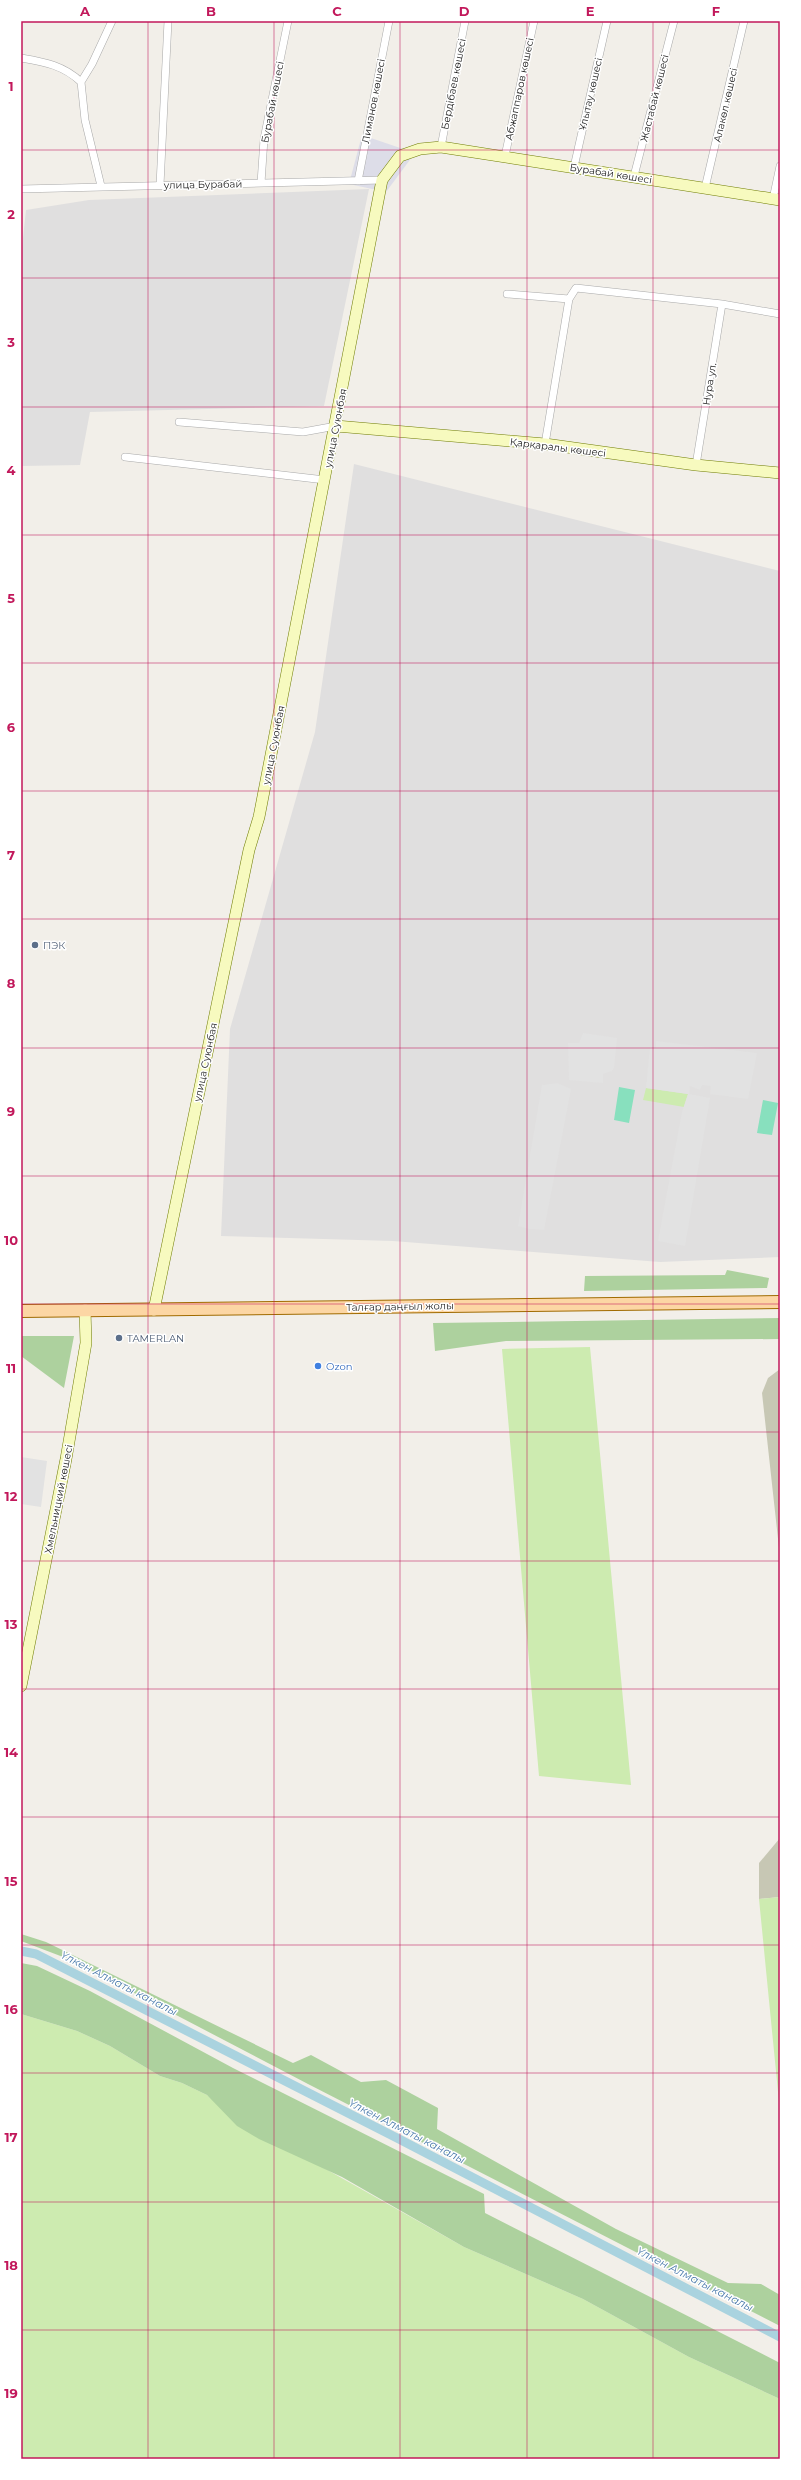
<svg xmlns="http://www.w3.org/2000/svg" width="801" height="2480" font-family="Montserrat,sans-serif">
	<rect width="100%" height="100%" fill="#f2efe9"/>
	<path fill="#e0dfdf" d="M369,189L324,406L90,412L80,465L21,466V257L26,210L89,200Z
		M354,464L780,571V1257L660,1262L393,1241L221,1236L230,1029L315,732Z"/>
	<path fill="#c7c7b4" d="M780,1369V1557L762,1393L768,1378Z
		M780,1838V1897L759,1899V1863Z"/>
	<path fill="#cdebb0" d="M646,1088L688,1094L684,1107L643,1100Z
		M590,1347L631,1785L539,1776L502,1349Z
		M780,1897V2112L759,1899Z
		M21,2014L77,2031L110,2046L160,2076L182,2083L207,2095L221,2107L315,2163L464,2247L583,2299L689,2357L780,2399V2459H21Z"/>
	<path fill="#add19e" d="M727,1270L769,1278L767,1288L584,1291L585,1276L725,1275Z
		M780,1318V1339L506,1341L435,1351L433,1323Z
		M21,1336H74L64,1388L21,1356Z
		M21,1934L46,1942L293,2063L311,2055L361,2082L386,2080L438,2108L437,2129L616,2229L728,2283L761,2284L780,2295V2326L308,2084L71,1960L21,1941Z
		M21,1963L37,1966L90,1991L233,2068L484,2194L485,2213L780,2363V2399L689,2357L583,2299L464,2247L342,2177L259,2139L237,2126L207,2095L182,2083L160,2076L110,2046L77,2031L21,2014Z"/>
	<path fill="#88e0be" d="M619,1087L635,1090L629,1123L614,1120Z
		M763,1100L778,1103L772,1135L757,1133Z"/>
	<path fill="#e2e2e2" d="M583,1033L617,1038L614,1068L612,1071L603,1074V1083L569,1080L568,1043H579Z
		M656,1041L757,1053L748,1099L710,1094L711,1086L702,1085L700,1090L690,1086L689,1094L710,1098L685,1246L658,1241L682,1112L688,1094L646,1088L650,1047L656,1048Z
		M557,1083L571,1089L544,1230L529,1229L518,1226L542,1085Z
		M21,1457L47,1461L41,1507L21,1504Z"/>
	<path fill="#dddde8" d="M362,135L415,153L386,192L349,184Z"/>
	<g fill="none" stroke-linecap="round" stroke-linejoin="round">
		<path stroke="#aad3df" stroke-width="9" d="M21,1951L36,1954L397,2138L780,2337"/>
		<g stroke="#a9a9a9" stroke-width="8">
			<path id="street" d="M21,58C44,62 63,65 81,82L85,120L101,186
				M81,82L92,64L112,21
				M441,147L465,21
				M505,156L534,21
				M574,167L607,21
				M634,176L674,21
				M358,181L389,21
				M261,183L264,139L288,21
				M160,185L168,21
				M705,188L744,21
				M21,189L382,180
				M773,199L780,166
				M507,294L569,299L576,288L722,304L780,314
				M179,422L303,432L336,426
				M545,444L569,299
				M125,457L325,480
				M696,465L722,304"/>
		</g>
		<g stroke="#707d05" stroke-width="12">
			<path id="secondary" d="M336,426L545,444L696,465L780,473
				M154,1310L249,850L259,817L382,180L400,156L420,149L441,147L780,200
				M21,1686L66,1459L86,1343L85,1310"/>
		</g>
		<g stroke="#a06b00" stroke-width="14">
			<path id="primary" d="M21,1311L780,1302"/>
		</g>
		<use href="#street" stroke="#fff" stroke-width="7"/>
		<use href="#secondary" stroke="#f7fabf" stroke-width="11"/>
		<use href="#primary" stroke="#fcd6a4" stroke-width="12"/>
	</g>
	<path fill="none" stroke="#c2185b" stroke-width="1" stroke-opacity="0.55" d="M148,21V2459M274,21V2459M400,21V2459M527,21V2459M653,21V2459M21,150H780M21,278H780M21,407H780M21,535H780M21,663H780M21,791H780M21,919H780M21,1048H780M21,1176H780M21,1304H780M21,1432H780M21,1561H780M21,1689H780M21,1817H780M21,1945H780M21,2073H780M21,2202H780M21,2330H780"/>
	<g fill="#5c6f8a" stroke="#fff" stroke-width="1.5">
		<circle cx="35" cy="945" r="4"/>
		<circle cx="119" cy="1338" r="4"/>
	</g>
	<circle fill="#3f7fe0" stroke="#fff" stroke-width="1.5" cx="318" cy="1366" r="4"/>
	<g text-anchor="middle" stroke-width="3" stroke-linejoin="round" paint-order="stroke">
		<g font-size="10" fill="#222" stroke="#fff">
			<text transform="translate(453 84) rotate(-79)" y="4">Бердібаев көшесі</text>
			<text transform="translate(519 89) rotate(-78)" y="4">Абжаппаров көшесі</text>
			<text transform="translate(590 94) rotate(-77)" y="4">Ұлытау көшесі</text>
			<text transform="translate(654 98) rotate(-76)" y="4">Жастабай көшесі</text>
			<text transform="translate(373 101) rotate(-79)" y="4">Лиманов көшесі</text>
			<text transform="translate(272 102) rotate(-79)" y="4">Бурабай көшесі</text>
			<text transform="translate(725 105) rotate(-77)" y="4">Алакөл көшесі</text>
			<text transform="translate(611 173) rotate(9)" y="4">Бурабай көшесі</text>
			<text transform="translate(203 184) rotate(-1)" y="4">улица Бурабай</text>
			<text transform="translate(709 384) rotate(-81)" y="4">Нура ул.</text>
			<text transform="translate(335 428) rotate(-79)" y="4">улица Суюнбая</text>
			<text transform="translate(558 447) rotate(7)" y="4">Қарқаралы көшесі</text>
			<text transform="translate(273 745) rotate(-79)" y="4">улица Суюнбая</text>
			<text transform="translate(205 1062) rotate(-78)" y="4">улица Суюнбая</text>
			<text transform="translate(400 1306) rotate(-1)" y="4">Талғар даңғыл жолы</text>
			<text transform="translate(58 1499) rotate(-79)" y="4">Хмельницкий көшесі</text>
		</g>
		<g font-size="10" fill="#4e5e75" stroke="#fff" text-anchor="start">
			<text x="43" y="949">ПЭК</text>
			<text x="127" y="1342">TAMERLAN</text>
		</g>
		<g font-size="10" fill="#366cbe" stroke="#fff" text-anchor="start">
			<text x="326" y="1370">Ozon</text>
		</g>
		<g font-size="11" font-style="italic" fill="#4a7aab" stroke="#fff">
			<text transform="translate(119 1983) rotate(27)" y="4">Үлкен Алматы каналы</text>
			<text transform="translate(407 2131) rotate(27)" y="4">Үлкен Алматы каналы</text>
			<text transform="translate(695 2279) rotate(27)" y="4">Үлкен Алматы каналы</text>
		</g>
	</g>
	<rect width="801" height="2480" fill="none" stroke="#ffffff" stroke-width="44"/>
	<rect x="22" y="22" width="757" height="2436" fill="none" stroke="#c2185b" stroke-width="1.5"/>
	<g font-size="13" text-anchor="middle" font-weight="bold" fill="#c2185b">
		<text x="85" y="16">A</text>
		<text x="211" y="16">B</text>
		<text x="337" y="16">C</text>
		<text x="464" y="16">D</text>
		<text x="590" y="16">E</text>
		<text x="716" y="16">F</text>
		<text x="11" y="91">1</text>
		<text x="11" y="219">2</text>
		<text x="11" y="347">3</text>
		<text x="11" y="475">4</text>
		<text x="11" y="603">5</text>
		<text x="11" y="732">6</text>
		<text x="11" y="860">7</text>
		<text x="11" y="988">8</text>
		<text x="11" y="1116">9</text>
		<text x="11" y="1245">10</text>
		<text x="11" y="1373">11</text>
		<text x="11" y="1501">12</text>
		<text x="11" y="1629">13</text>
		<text x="11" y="1757">14</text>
		<text x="11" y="1886">15</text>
		<text x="11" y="2014">16</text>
		<text x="11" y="2142">17</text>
		<text x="11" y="2270">18</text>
		<text x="11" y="2398">19</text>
	</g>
</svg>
